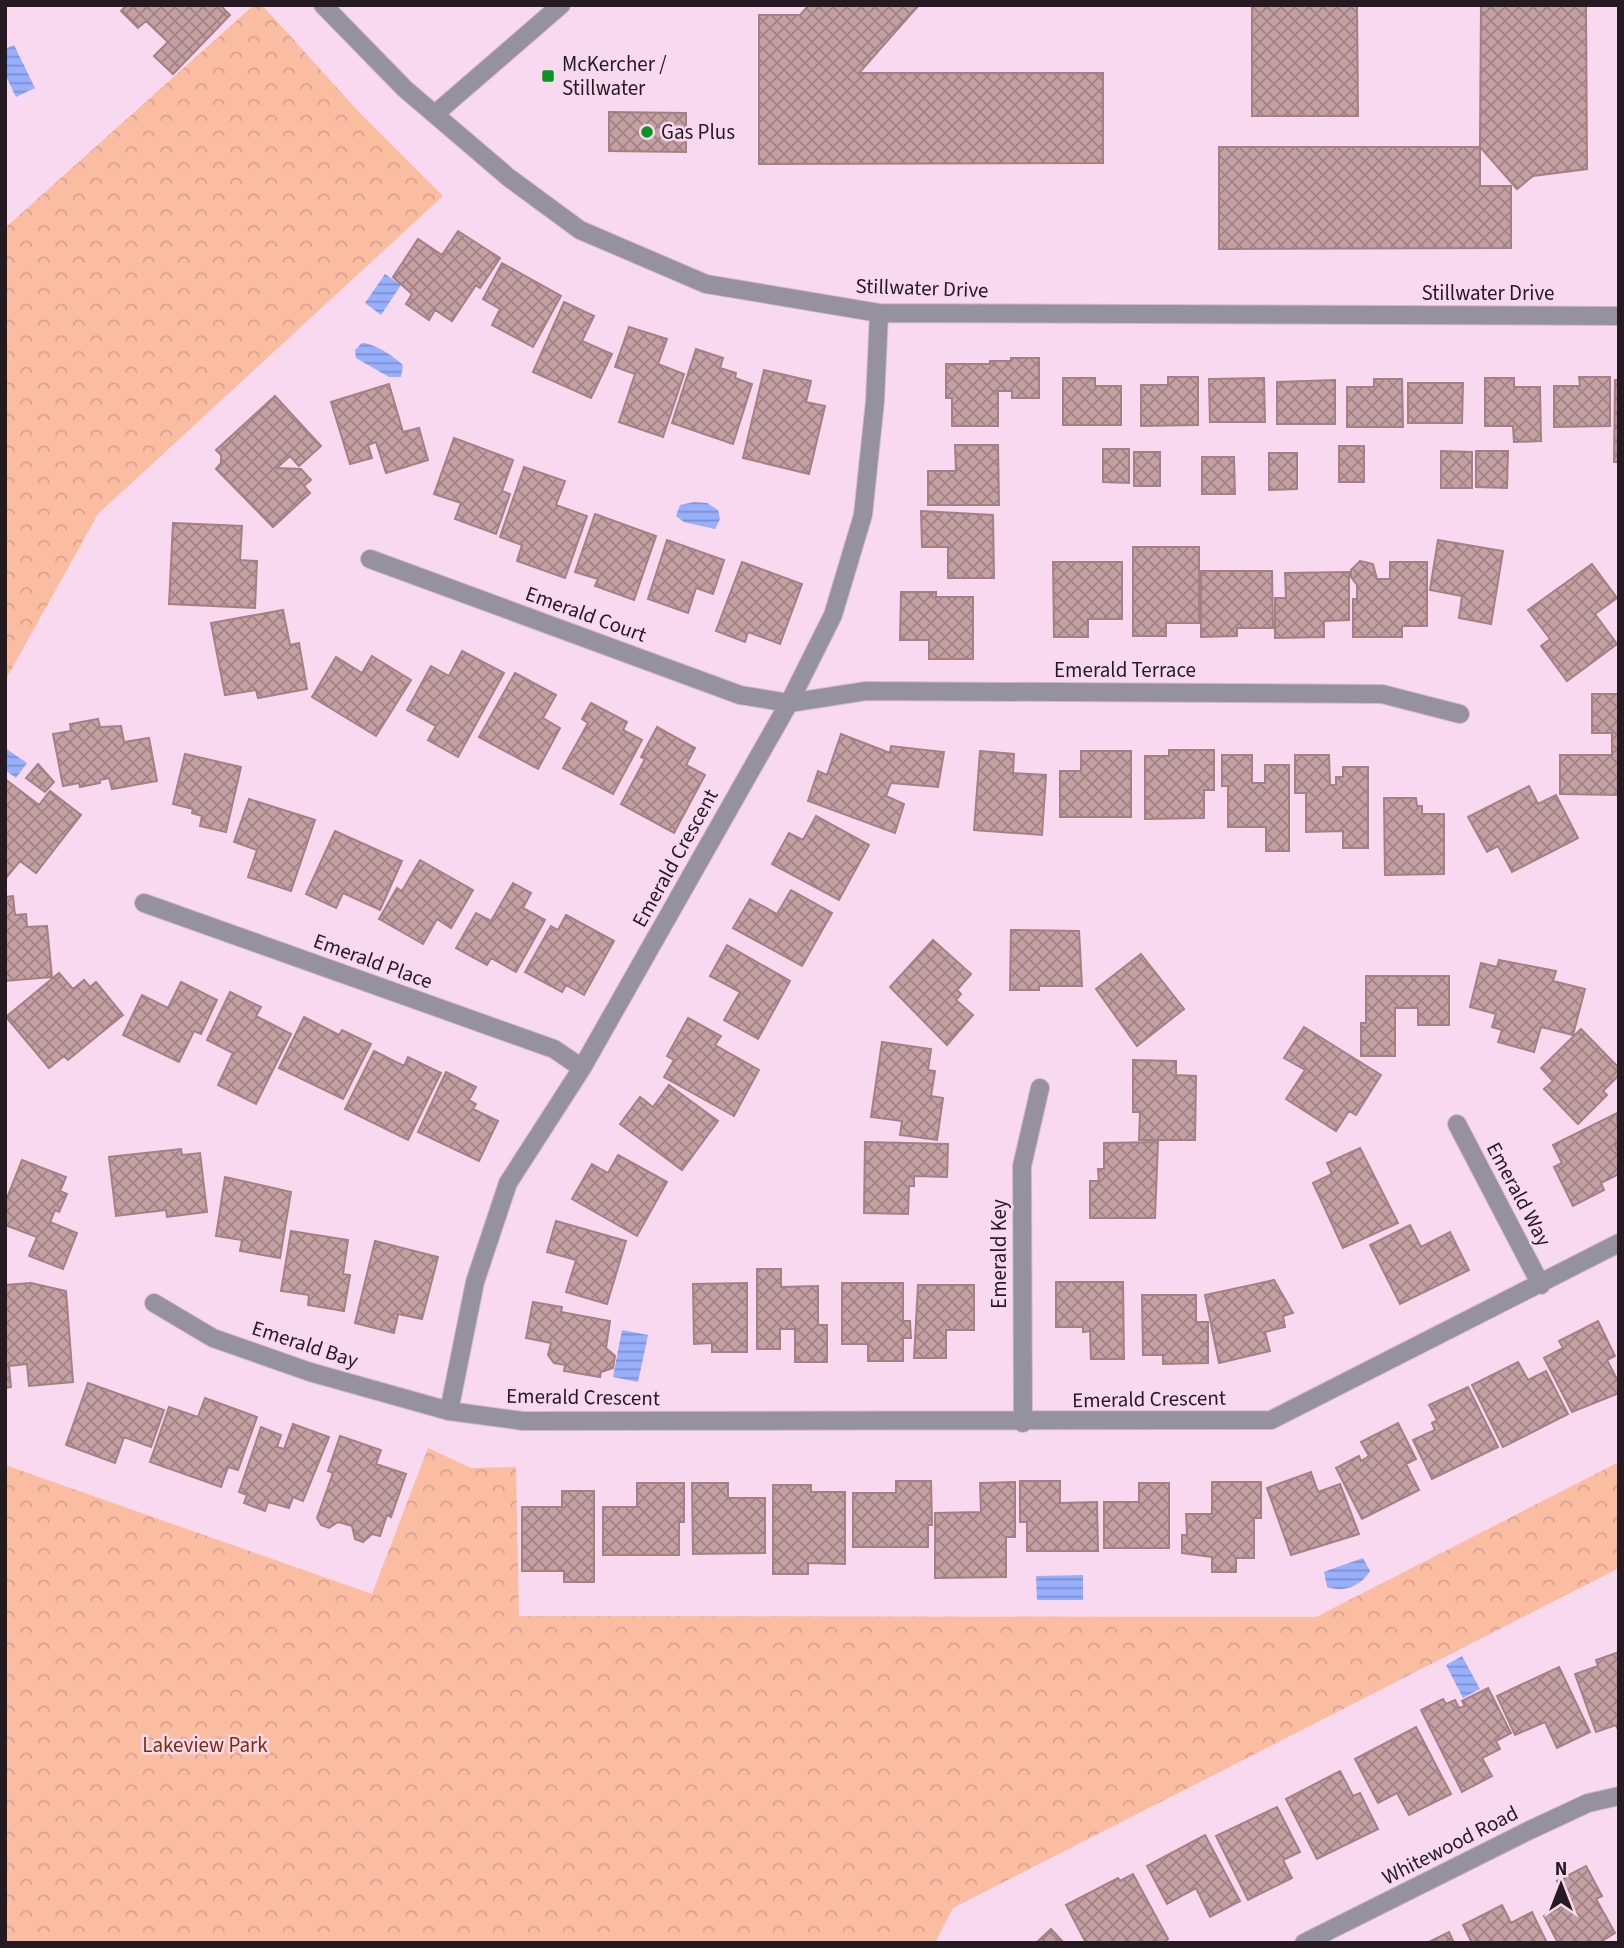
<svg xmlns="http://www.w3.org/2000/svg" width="1624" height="1948" font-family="'Source Sans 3',sans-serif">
	<defs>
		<pattern id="forest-crowns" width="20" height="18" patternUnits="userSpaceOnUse" patternTransform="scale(1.75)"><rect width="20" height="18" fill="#fbbda2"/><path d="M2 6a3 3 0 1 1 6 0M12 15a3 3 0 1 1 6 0" fill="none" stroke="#d7a28b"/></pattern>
		<pattern id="water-rules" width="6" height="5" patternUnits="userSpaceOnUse" patternTransform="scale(1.75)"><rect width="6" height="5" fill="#98affc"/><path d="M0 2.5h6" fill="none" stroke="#7c8ecc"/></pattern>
		<pattern id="building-cross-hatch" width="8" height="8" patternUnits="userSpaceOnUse" patternTransform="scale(1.75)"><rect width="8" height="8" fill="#c5a0a3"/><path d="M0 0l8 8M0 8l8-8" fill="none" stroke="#a08284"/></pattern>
	</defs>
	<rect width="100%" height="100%" fill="#f9d9ef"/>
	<path fill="url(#forest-crowns)" d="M254,5H262L359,112L443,196L98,514L5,681V228Z
		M428,1448L471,1468L516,1467L519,1616L1316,1617L1619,1462V1568L953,1908L935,1943H5V1465L372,1594Z"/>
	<path fill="url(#water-rules)" d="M14,45L35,88L16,97L5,74V49Z
		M385,274L401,285L381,315L365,303Z
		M362,343C376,344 393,356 403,365L401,377H389L356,358L355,350Z
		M694,502L707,503L718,510L720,519L715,529L684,522L676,516L680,505Z
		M5,748L27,763L16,778L5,770Z
		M622,1330L648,1335L638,1382L613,1377Z
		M1363,1558L1370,1571C1361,1586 1344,1593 1327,1587L1324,1572C1328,1570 1358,1560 1363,1558Z
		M1083,1575V1600H1037L1036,1576Z
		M1462,1656L1480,1689L1463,1698L1446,1665Z"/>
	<path fill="url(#building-cross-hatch)" stroke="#a48084" stroke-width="2" d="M127,5H220L230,15L173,74L154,56L168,42L146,21L138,28L121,11Z
		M809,5H919L859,73H1103V163L759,164V15H800Z
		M1252,5H1357L1358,116H1252Z
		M1481,5H1586L1587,169L1533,176L1517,189L1480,147Z
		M609,112L686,113V152L609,151Z
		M1219,147H1480V186H1511V248L1219,249Z
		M458,231L500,258L480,288L476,285L452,321L435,310L429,320L406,304L412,294L393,277L418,239L442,255Z
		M502,263L561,296L533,347L492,325L500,309L483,299Z
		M564,302L594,316L582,341L612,354L591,398L533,372Z
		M629,327L667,339L658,364L684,374L663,437L619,422L635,374L615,367Z
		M696,349L723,358L720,368L736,373L735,378L752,384L733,444L672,423Z
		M1011,358H1039V398H1012V391H998V426H952V398H946V364H990V361H1011Z
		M764,370L811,381L806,402L825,406L809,474L743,458Z
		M1168,377H1198V425L1141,426V385H1168Z
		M1579,377H1610V426L1554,427V386H1580Z
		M1063,378H1095V386H1121V425H1063Z
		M1264,378L1265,422H1210L1209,379Z
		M1485,378H1514V387H1540L1541,441L1514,442L1513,426H1485Z
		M1374,379H1402L1403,427H1347V387H1374Z
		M1335,380V424H1277V382Z
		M1615,380H1619V462H1614Z
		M1408,383H1463L1462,423H1408Z
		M389,384L403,432L419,428L428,460L386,473L376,442L368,445L372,458L350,464L331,402Z
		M275,396L321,446L299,466L290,456L277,468L301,469L311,480L304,486L310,493L273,527L216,469L221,463V455L216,450Z
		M454,438L513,460L502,491L510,494L496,534L455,519L461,503L434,494Z
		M955,445H998L999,505H928V471H956Z
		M1339,446H1364V482H1339Z
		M1103,449H1129V483L1103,482Z
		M1441,451L1472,452V488H1441Z
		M1476,451H1508L1507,488L1476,487Z
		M1134,452H1160V486H1134Z
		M1269,453H1297V489L1269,490Z
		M1202,457H1234L1235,494H1202Z
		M524,467L565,481L556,505L587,516L565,578L517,561L522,545L500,537Z
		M921,511L993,515L994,578H948V547H922Z
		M595,514L656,536L634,600L595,586L598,579L575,572Z
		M173,523L242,526L240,560L257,561L255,608L169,604Z
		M667,540L724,560L713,594L696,588L688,613L648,599Z
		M1438,540L1503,551L1491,624L1459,618L1462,596L1430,590Z
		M1133,547H1199V623H1166V636H1133Z
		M1360,561L1373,564L1377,579H1390V562H1427V626H1402V637H1353V599H1357V585L1351,577V570Z
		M742,562L802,584L780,644L748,632L745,642L716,631Z
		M1053,562H1122V619H1088V637H1054Z
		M1592,564L1617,598L1595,614L1617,644L1567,681L1541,646L1550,639L1528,610Z
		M1201,571H1272L1273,628H1237V636L1201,637Z
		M1349,572V620L1324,621V637L1275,638V598H1286L1285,573Z
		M901,592H936V597H973V659H929V640H900Z
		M283,610L290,645L299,643L307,689L258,698L256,690L225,695L211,623Z
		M462,651L504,673L458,757L428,740L436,726L407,710L431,666L449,676Z
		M372,656L411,680L376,736L312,697L336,657L362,673Z
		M515,673L556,695L543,718L560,728L538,769L479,737Z
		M1592,694H1619V795L1560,794V755H1612V733H1592Z
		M591,703L627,722L623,730L642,740L613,794L563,768L588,723L582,719Z
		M98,719L100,727L121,726L124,742L149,738L157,781L112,789L109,778L100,780V783L80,787L79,783L63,786L53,734L71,731L70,724Z
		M657,727L695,748L686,765L705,775L674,833L621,804L645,759L641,757Z
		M841,734L890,753L891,746L944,752L938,787L891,783L886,796L904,804L895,833L808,801L818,771L827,775Z
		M1169,750H1214V790H1204V818L1145,819V756H1169Z
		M980,751L1014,754L1013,773L1046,775L1042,835L974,830Z
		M1081,751H1131V817H1060V771H1081Z
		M185,754L241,767L226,832L200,826L202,816L192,813L193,809L173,804Z
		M1222,755H1252V783H1265V765H1289V851H1266V827H1228V786H1222Z
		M1295,755H1329L1330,785H1336V777H1343V767H1368V848H1343V831L1306,832V793H1295Z
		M38,764L54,782L45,792L26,778Z
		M5,779L39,805L50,791L81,815L36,873L20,861L6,878Z
		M1529,786L1538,804L1556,795L1578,838L1512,872L1498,846L1487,852L1468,817Z
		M1384,798H1416L1417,806H1422V814H1444V874L1385,875Z
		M249,799L315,820L291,891L248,877L257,850L234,842Z
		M816,816L869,845L839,900L772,864L789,833L803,840Z
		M335,831L402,861L380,910L343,893L336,908L306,894Z
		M420,860L473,890L451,928L437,919L423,944L379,919L397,888L402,891Z
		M513,883L531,893L523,908L545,920L516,972L491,958L487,965L456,948L476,913L491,921Z
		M791,890L832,913L802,966L733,928L750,899L777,914Z
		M13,896L15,915L26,914L27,927L47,926L52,977L5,981V897Z
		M566,915L614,941L584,995L566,985L562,992L525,972L551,926L558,930Z
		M1011,930L1079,931L1082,986H1039V990H1010Z
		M933,940L971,974L957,990L961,994L956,1000L973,1015L947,1045L890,987Z
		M727,945L790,981L758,1039L724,1020L740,992L710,976Z
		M1141,954L1184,1009L1137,1046L1096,989Z
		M1499,960L1556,971L1553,981L1585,989L1573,1035L1541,1027L1534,1052L1498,1042L1502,1030L1492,1027L1496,1014L1470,1007L1481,963L1497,967Z
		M59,973L73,989L84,980L90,987L96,982L123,1015L68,1060L64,1056L49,1068L6,1017Z
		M1366,976H1449V1025H1418V1008H1395V1056H1361V1023H1366Z
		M181,982L217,1000L201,1034L194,1031L179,1062L123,1035L142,995L168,1008Z
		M230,992L261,1007L256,1016L291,1034L256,1104L218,1085L233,1053L207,1040Z
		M304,1017L339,1035L342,1030L371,1044L343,1099L279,1068Z
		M688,1018L721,1036L715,1045L759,1070L734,1116L664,1077L674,1060L667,1056Z
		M1304,1027L1381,1075L1356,1115L1349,1111L1336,1131L1286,1099L1305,1070L1284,1058Z
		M1581,1029L1619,1068V1075L1603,1091L1607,1095L1578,1124L1544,1089L1553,1081L1541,1068Z
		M882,1042L931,1049L928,1070L935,1071L931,1096L943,1098L937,1140L900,1135L902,1121L871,1117Z
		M374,1051L404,1066L408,1057L441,1073L408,1140L345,1109Z
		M1133,1060L1176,1061V1075L1196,1076L1195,1140H1139L1140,1112H1133Z
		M446,1072L476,1087L469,1100L476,1104L473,1109L498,1121L479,1161L418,1132Z
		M669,1085L718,1121L682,1170L620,1124L640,1097L653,1107Z
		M1617,1113L1619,1143L1615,1145L1619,1153V1174L1601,1183L1604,1190L1573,1206L1554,1167L1562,1163L1553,1145Z
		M865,1142L948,1144L947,1177L914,1176V1186H909L908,1214L864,1213Z
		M1158,1142L1155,1218H1090V1181H1099L1098,1169H1104V1143Z
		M1360,1148L1398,1223L1343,1248L1313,1183L1332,1174L1327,1163Z
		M181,1149L182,1155L200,1153L207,1212L167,1217L166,1210L116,1216L109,1157Z
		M618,1155L667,1182L637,1236L572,1199L592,1164L608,1173Z
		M22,1160L66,1177L60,1191L67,1194L59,1212L55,1210L50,1222L77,1233L63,1269L29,1256L37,1237L5,1225V1203Z
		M225,1177L291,1192L280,1258L240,1251L242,1240L216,1236Z
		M556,1221L626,1241L607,1304L566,1292L576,1260L547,1252Z
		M1410,1225L1421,1247L1450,1232L1469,1270L1400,1304L1370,1245Z
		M291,1231L348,1240L343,1274L350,1275L344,1311L308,1305L309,1295L281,1291Z
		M375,1241L438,1257L422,1319L398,1314L394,1333L355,1323Z
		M757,1269H781V1287L818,1286V1325H827V1362H795V1329H780V1349H757Z
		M1274,1280L1293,1313L1283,1316L1285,1327L1265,1332L1270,1351L1219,1363L1205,1295Z
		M1056,1282H1123L1124,1359H1091L1090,1331L1083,1332V1327H1056Z
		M31,1283L66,1291L73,1382L29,1386L27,1364L9,1366L11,1387L5,1388V1285Z
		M747,1283V1352H712V1343L694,1344L693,1284Z
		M842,1283H903V1321H910L911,1338H903V1361H868V1344H842Z
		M918,1285H974V1330H946V1358H914Z
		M1142,1295H1196V1322H1208V1363L1163,1364V1355H1143Z
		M533,1302L562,1307L561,1312L610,1321L606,1348L615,1356L613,1368L601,1372L600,1377L564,1371L565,1365L554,1363L548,1355L551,1343L526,1338Z
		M1598,1321L1615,1356L1607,1360L1619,1383V1393L1572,1412L1544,1358L1563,1348L1559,1341Z
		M1518,1362L1528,1380L1546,1371L1568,1414L1503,1447L1472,1385Z
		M88,1383L164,1410L151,1447L124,1437L115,1463L66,1445Z
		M1468,1387L1498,1447L1432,1479L1413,1440L1435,1430L1432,1423L1437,1420L1429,1405Z
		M205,1398L257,1417L238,1470L228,1467L221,1487L150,1462L169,1407L198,1417Z
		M1398,1423L1416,1459L1406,1464L1419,1490L1362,1519L1336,1468L1359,1456L1361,1461L1369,1456L1361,1442Z
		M293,1424L329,1437L303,1501L293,1497L289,1508L268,1502L265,1511L244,1503L247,1495L239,1492L261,1427L281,1435L277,1447L284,1449Z
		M340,1436L381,1450L376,1464L406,1474L391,1517L387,1515L380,1536L372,1534L363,1542L355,1539L352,1526L338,1522L329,1528L321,1525L317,1518L333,1473L328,1471Z
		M1311,1472L1318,1492L1340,1484L1359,1534L1291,1555L1267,1488Z
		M896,1481H931L932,1525H928V1547H853V1493H896Z
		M1020,1481H1060V1503L1097,1502L1098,1551H1027V1522H1020Z
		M1015,1482V1537H1006V1577L935,1578V1513L981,1512L980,1483Z
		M1212,1482H1261V1518H1254V1558H1236V1572H1212V1557L1182,1553V1535H1187L1186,1514H1212Z
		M637,1483H684V1522H679V1555H603V1507H637Z
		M692,1483H728V1498H765V1553L693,1554Z
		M1139,1483H1169V1548H1104V1502H1139Z
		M773,1485H811V1492H845V1564L808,1563V1574H773Z
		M562,1491H594V1582H564V1571H522V1507H562Z
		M1619,1652V1732L1616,1725L1596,1732L1575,1674L1598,1666L1596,1660Z
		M1559,1667L1590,1732L1557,1748L1545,1722L1515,1735L1497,1696Z
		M1488,1688L1511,1733L1496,1741L1500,1749L1482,1758L1492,1776L1462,1792L1421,1710L1443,1699L1446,1704L1455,1700L1459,1708L1465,1706L1462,1701Z
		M1416,1727L1451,1794L1409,1815L1397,1793L1378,1803L1355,1759Z
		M1340,1771L1353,1796L1360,1793L1378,1829L1317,1859L1286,1799Z
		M1277,1807L1300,1852L1283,1860L1292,1878L1248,1900L1216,1836Z
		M1205,1835L1240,1901L1210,1917L1196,1888L1167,1904L1147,1866Z
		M1586,1866L1602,1896L1596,1899L1615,1933L1599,1943H1558L1544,1916L1568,1903L1557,1881Z
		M1133,1874L1168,1939L1162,1943H1086L1066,1905L1118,1878L1120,1881Z
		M1502,1905L1511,1923L1532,1912L1547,1943H1472L1463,1925Z
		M1051,1929L1064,1943H1036Z
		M1449,1932L1454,1943H1427Z"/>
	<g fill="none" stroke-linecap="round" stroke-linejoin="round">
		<g stroke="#d3b7ca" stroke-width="20">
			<path id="minor" d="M323,5L405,89L508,177L580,230L706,284L879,313L1619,316
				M435,114L561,5
				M879,313L875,401L863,515L833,615L789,703L582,1068L508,1183L475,1282L449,1411L523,1421L1271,1420L1619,1243
				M370,559L740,695L789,703L866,691L1382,694L1460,714
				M144,903L554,1049L582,1068
				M1457,1124L1541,1285
				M154,1303L213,1338L310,1372L449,1411
				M1023,1423L1022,1166L1040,1088
				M1304,1943L1528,1831L1588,1803L1619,1796"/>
		</g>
		<use href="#minor" stroke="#96919e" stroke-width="18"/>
	</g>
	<g fill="#0b9326" stroke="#f9d9ef" stroke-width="2.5">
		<rect x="541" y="69" width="14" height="14" rx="3.5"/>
		<circle cx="647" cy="132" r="7"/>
	</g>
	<g text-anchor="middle" stroke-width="5" stroke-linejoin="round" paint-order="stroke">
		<g font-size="21" fill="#251a21" stroke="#f9d9ef" text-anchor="start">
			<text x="562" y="71">McKercher /<tspan x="562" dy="24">Stillwater</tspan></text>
			<text x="661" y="139">Gas Plus</text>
		</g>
		<g font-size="21" fill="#251a21" stroke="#f9d9ef">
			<text transform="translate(922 288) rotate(2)" y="7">Stillwater Drive</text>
			<text x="1488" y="300">Stillwater Drive</text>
			<text transform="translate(586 614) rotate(20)" y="7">Emerald Court</text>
			<text x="1125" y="677">Emerald Terrace</text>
			<text transform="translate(675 858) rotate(-61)" y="7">Emerald Crescent</text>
			<text transform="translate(373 961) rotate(20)" y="7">Emerald Place</text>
			<text transform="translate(1519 1194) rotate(62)" y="7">Emerald Way</text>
			<text transform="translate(999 1254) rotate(-90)" y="7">Emerald Key</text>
			<text transform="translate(305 1344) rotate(18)" y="7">Emerald Bay</text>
			<text transform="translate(583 1397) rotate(1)" y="7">Emerald Crescent</text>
			<text transform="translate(1149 1399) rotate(-1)" y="7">Emerald Crescent</text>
			<text transform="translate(1450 1845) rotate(-27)" y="7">Whitewood Road</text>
		</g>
		<g font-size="21" fill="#7b3004" stroke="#f9d9ef">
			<text x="205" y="1752">Lakeview Park</text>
		</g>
	</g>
	<rect width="1624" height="1948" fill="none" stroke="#251a21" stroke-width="14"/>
	<g transform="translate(1561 1885)" stroke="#f9d9ef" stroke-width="5" paint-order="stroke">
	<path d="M0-5L12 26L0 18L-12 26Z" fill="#251a21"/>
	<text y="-10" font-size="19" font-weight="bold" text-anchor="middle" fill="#251a21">N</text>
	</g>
</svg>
